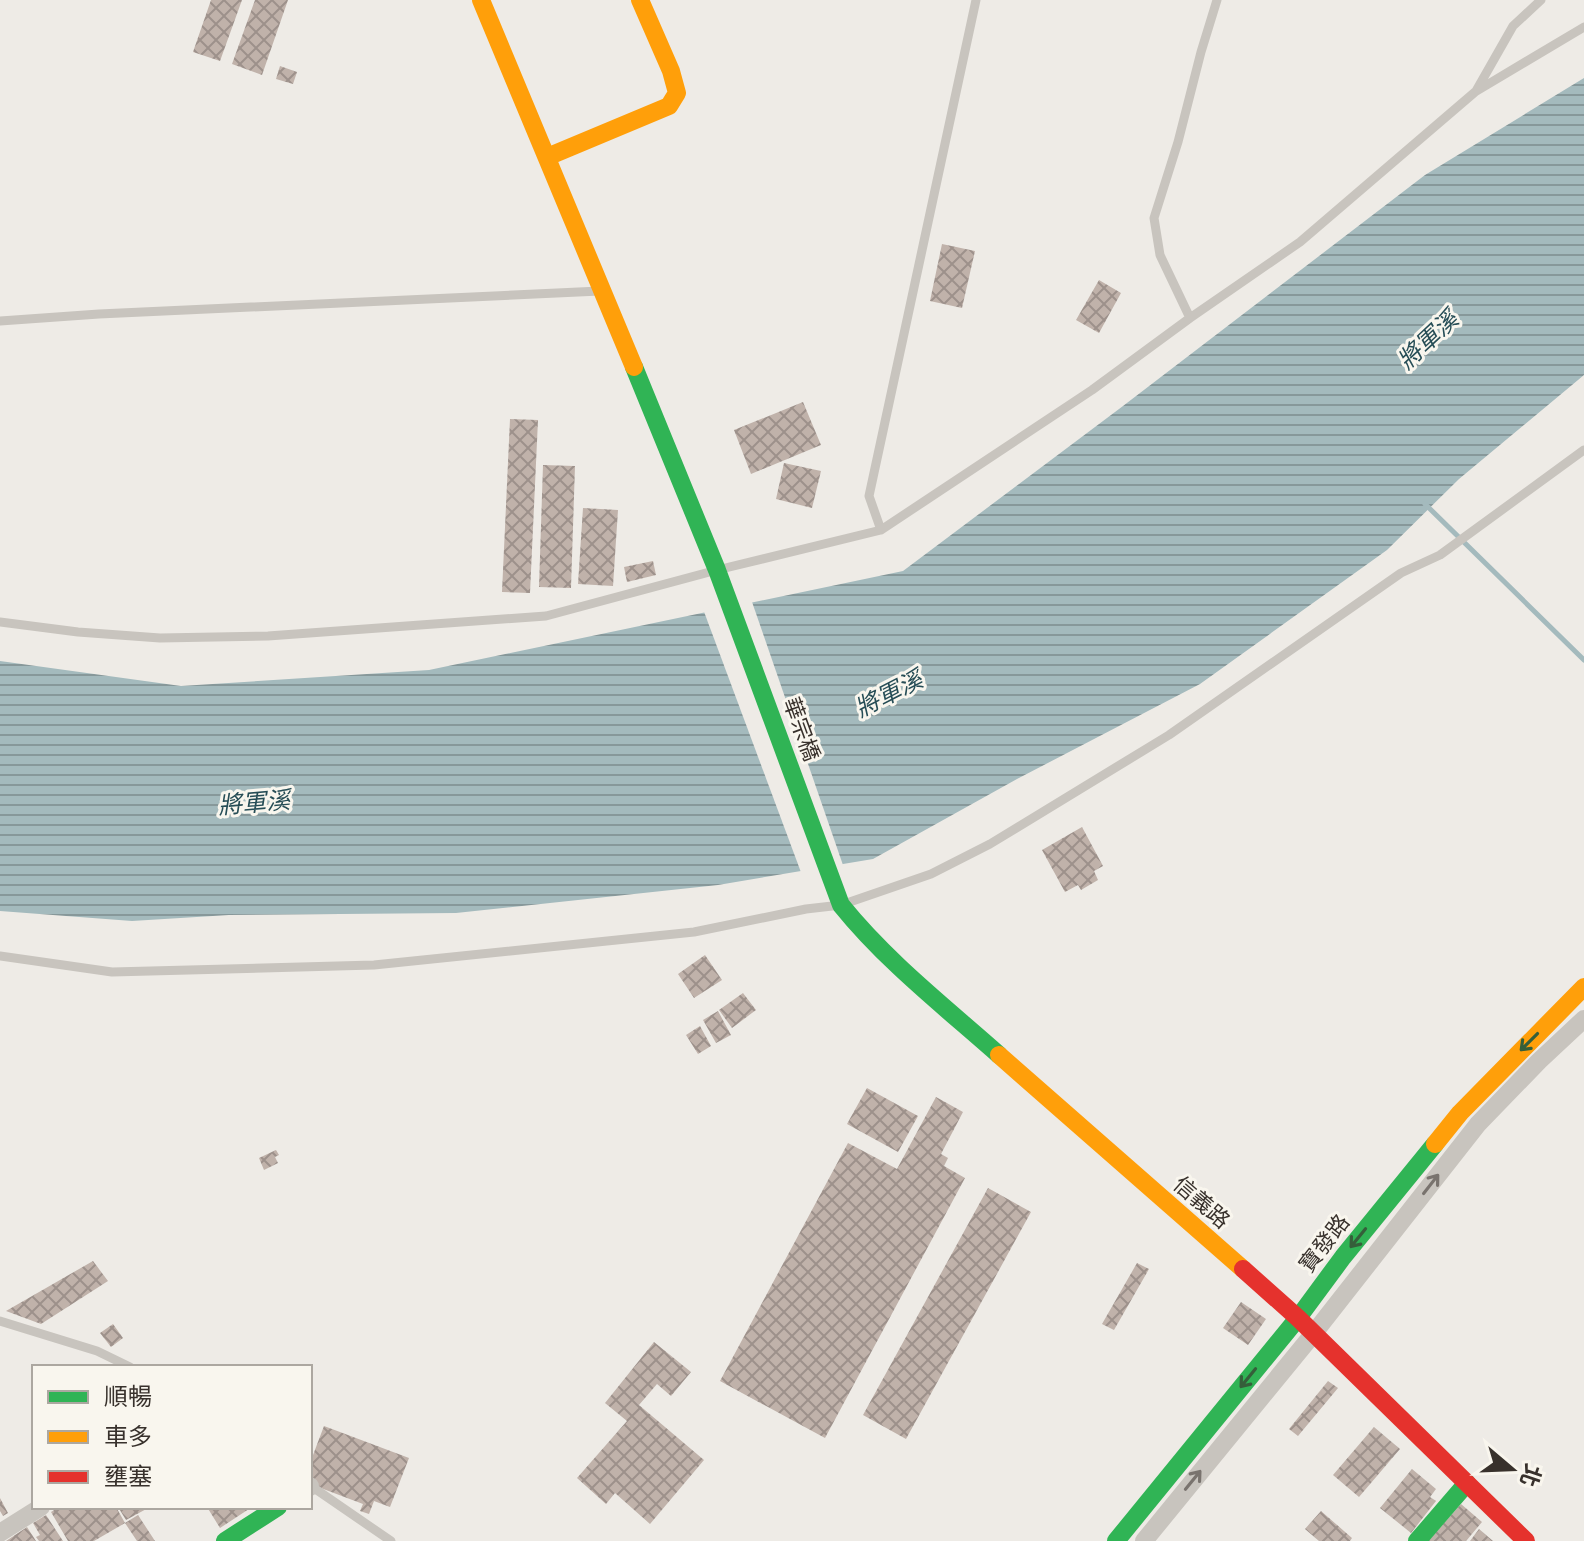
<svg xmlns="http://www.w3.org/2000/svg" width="1584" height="1541" font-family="Cabin,'Noto Sans TC',sans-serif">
	<defs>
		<pattern id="water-rules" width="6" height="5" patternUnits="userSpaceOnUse" patternTransform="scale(2)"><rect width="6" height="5" fill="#a4babd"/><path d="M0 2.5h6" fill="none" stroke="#87989a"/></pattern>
		<pattern id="building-cross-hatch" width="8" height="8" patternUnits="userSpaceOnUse" patternTransform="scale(2)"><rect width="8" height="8" fill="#c0b2aa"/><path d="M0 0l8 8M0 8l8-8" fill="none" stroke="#9d918b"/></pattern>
	</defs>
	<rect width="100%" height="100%" fill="#eeebe6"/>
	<path fill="url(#water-rules)" d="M1584,78V375L1459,479L1387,550L1200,684L1017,779L873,859L718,885L456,913L229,915L132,921L0,911V661L181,686L429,670L903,571L1123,406L1425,175Z"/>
	<path fill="#eeebe6" d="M751,599L844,868L802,875L703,609Z"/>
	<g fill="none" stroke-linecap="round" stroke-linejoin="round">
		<path stroke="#a4babd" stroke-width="5" d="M1425,504L1584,660"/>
	</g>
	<path fill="url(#building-cross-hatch)" d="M211,0H242L220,61L193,52Z
		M255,0H288L262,75L232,64Z
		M280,66L297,72L293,84L276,79Z
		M942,244L975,251L962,308L930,301Z
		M1099,280L1121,293L1099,333L1076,320Z
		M803,402L821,445L751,474L734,430Z
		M510,419L538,420L530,593L502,592Z
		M784,463L821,471L812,508L776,499Z
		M543,465L575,466L571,588L539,587Z
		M583,508L618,510L613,586L578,584Z
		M653,561L656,575L627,582L624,567Z
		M1082,827L1103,866L1094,871L1098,880L1081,890L1078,885L1065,892L1042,850Z
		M705,955L722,980L694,998L678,974Z
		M743,993L756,1010L732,1028L719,1010Z
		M718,1011L731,1035L716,1043L703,1020Z
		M700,1026L711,1046L698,1054L686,1035Z
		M867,1088L918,1116L898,1152L847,1124Z
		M936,1097L963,1112L941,1154L948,1158L944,1166L965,1178L825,1438L720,1381L848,1143L897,1169Z
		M276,1150L279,1155L275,1157L278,1163L264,1170L259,1158Z
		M988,1188L1031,1212L906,1439L863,1415Z
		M93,1261L108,1281L41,1324L6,1311Z
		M1137,1263L1149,1269L1114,1330L1102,1324Z
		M1241,1302L1266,1319L1248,1345L1223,1328Z
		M113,1324L123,1338L111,1347L100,1333Z
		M654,1342L691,1372L671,1396L657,1384L639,1405L704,1460L650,1524L615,1493L606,1504L577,1478L627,1421L605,1403Z
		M1328,1381L1338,1388L1298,1436L1289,1429Z
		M324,1426L409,1458L390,1507L374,1501L369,1514L360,1511L363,1504L310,1484V1463Z
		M1374,1427L1400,1449L1359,1497L1333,1475Z
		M1412,1469L1436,1489L1430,1497L1436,1501L1411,1533L1380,1508Z
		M0,1498L8,1513L3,1516L0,1511Z
		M1461,1504L1482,1522L1466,1541H1428Z
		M59,1507H116L125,1523L94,1541H68L51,1512Z
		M118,1507H150L126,1520Z
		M207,1507H252L220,1528Z
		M1321,1511L1352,1538L1350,1541H1319L1305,1529Z
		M46,1515L63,1541H39L36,1537L40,1535L33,1523Z
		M138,1515L155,1541H137L125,1523Z
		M27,1527L36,1541H6Z
		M1479,1529L1493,1541H1470Z"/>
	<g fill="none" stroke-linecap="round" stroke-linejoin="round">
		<path stroke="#c8c4be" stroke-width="9" d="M1476,91L1513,26L1541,0
			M1190,318L1160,255L1154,218L1178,142L1201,52L1217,0
			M0,321L99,314L600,291
			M881,530L869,496L976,0
			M0,622L78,632L160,638L268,636L546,616L717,570L881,530L1092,390L1190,318L1300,242L1475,92L1584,27
			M0,956L112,972L374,965L694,932L806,909L841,905L931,874L990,844L1169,735L1401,573L1440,555L1584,450
			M0,1321L97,1351L130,1367
			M311,1486L391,1541"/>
		<path stroke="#c8c4be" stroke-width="18" d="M310,1486V1487
			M0,1533L41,1507
			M1144,1541L1314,1333L1478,1124L1539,1061L1584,1019"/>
		<path stroke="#30b455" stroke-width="18" d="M634,367L717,570L841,905C887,962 945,1007 999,1055
			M225,1541L278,1507
			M1116,1541L1298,1318L1343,1257L1435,1144
			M1417,1541L1467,1483"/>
		<path stroke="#ff9f0a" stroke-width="18" d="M481,0L634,367
			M547,157L669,106L677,93L671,71L640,0
			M999,1055L1243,1269
			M1435,1144L1460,1113L1584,987"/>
		<path stroke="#e5322d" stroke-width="18" d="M1243,1269L1298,1318L1526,1541"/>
	</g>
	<defs><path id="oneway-shaft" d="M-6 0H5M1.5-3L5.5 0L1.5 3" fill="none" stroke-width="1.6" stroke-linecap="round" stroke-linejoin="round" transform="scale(2)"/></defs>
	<g stroke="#355f3a">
		<use href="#oneway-shaft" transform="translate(1529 1042) rotate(135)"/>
		<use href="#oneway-shaft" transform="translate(1358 1238) rotate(129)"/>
		<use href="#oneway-shaft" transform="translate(1248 1378) rotate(129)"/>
	</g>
	<g stroke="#79736e">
		<use href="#oneway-shaft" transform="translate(1431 1184) rotate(-52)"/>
		<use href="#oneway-shaft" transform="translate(1193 1480) rotate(-51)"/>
	</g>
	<g text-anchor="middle" stroke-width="6" stroke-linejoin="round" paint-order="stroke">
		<g font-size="22" fill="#38312c" stroke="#f9f6ee">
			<text transform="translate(802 729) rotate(70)" y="8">華宗橋</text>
			<text transform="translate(1202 1202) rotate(41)" y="8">信義路</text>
			<text transform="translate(1324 1243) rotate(-52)" y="8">寶發路</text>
		</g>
		<g font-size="24" font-style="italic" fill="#264d56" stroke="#f9f6ee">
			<text transform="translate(1428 340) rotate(-43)" y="8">將軍溪</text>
			<text transform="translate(889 694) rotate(-27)" y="8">將軍溪</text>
			<text transform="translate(254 803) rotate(-5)" y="8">將軍溪</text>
		</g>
	</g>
	<rect x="32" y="1365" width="280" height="144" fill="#f9f6ee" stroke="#aca7a0" stroke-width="2"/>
	<rect x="48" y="1391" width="40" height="12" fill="#30b455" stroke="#aca7a0" stroke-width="2"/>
	<text x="104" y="1405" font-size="24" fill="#38312c">順暢</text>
	<rect x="48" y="1431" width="40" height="12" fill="#ff9f0a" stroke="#aca7a0" stroke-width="2"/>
	<text x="104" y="1445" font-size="24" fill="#38312c">車多</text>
	<rect x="48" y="1471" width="40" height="12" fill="#e5322d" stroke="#aca7a0" stroke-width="2"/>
	<text x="104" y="1485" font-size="24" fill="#38312c">壅塞</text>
	<g transform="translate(1512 1469) rotate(109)" stroke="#f9f6ee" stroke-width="6" paint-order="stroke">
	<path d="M0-6L14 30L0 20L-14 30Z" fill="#38312c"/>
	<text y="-12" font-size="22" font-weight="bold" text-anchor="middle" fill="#38312c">北</text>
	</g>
</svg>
